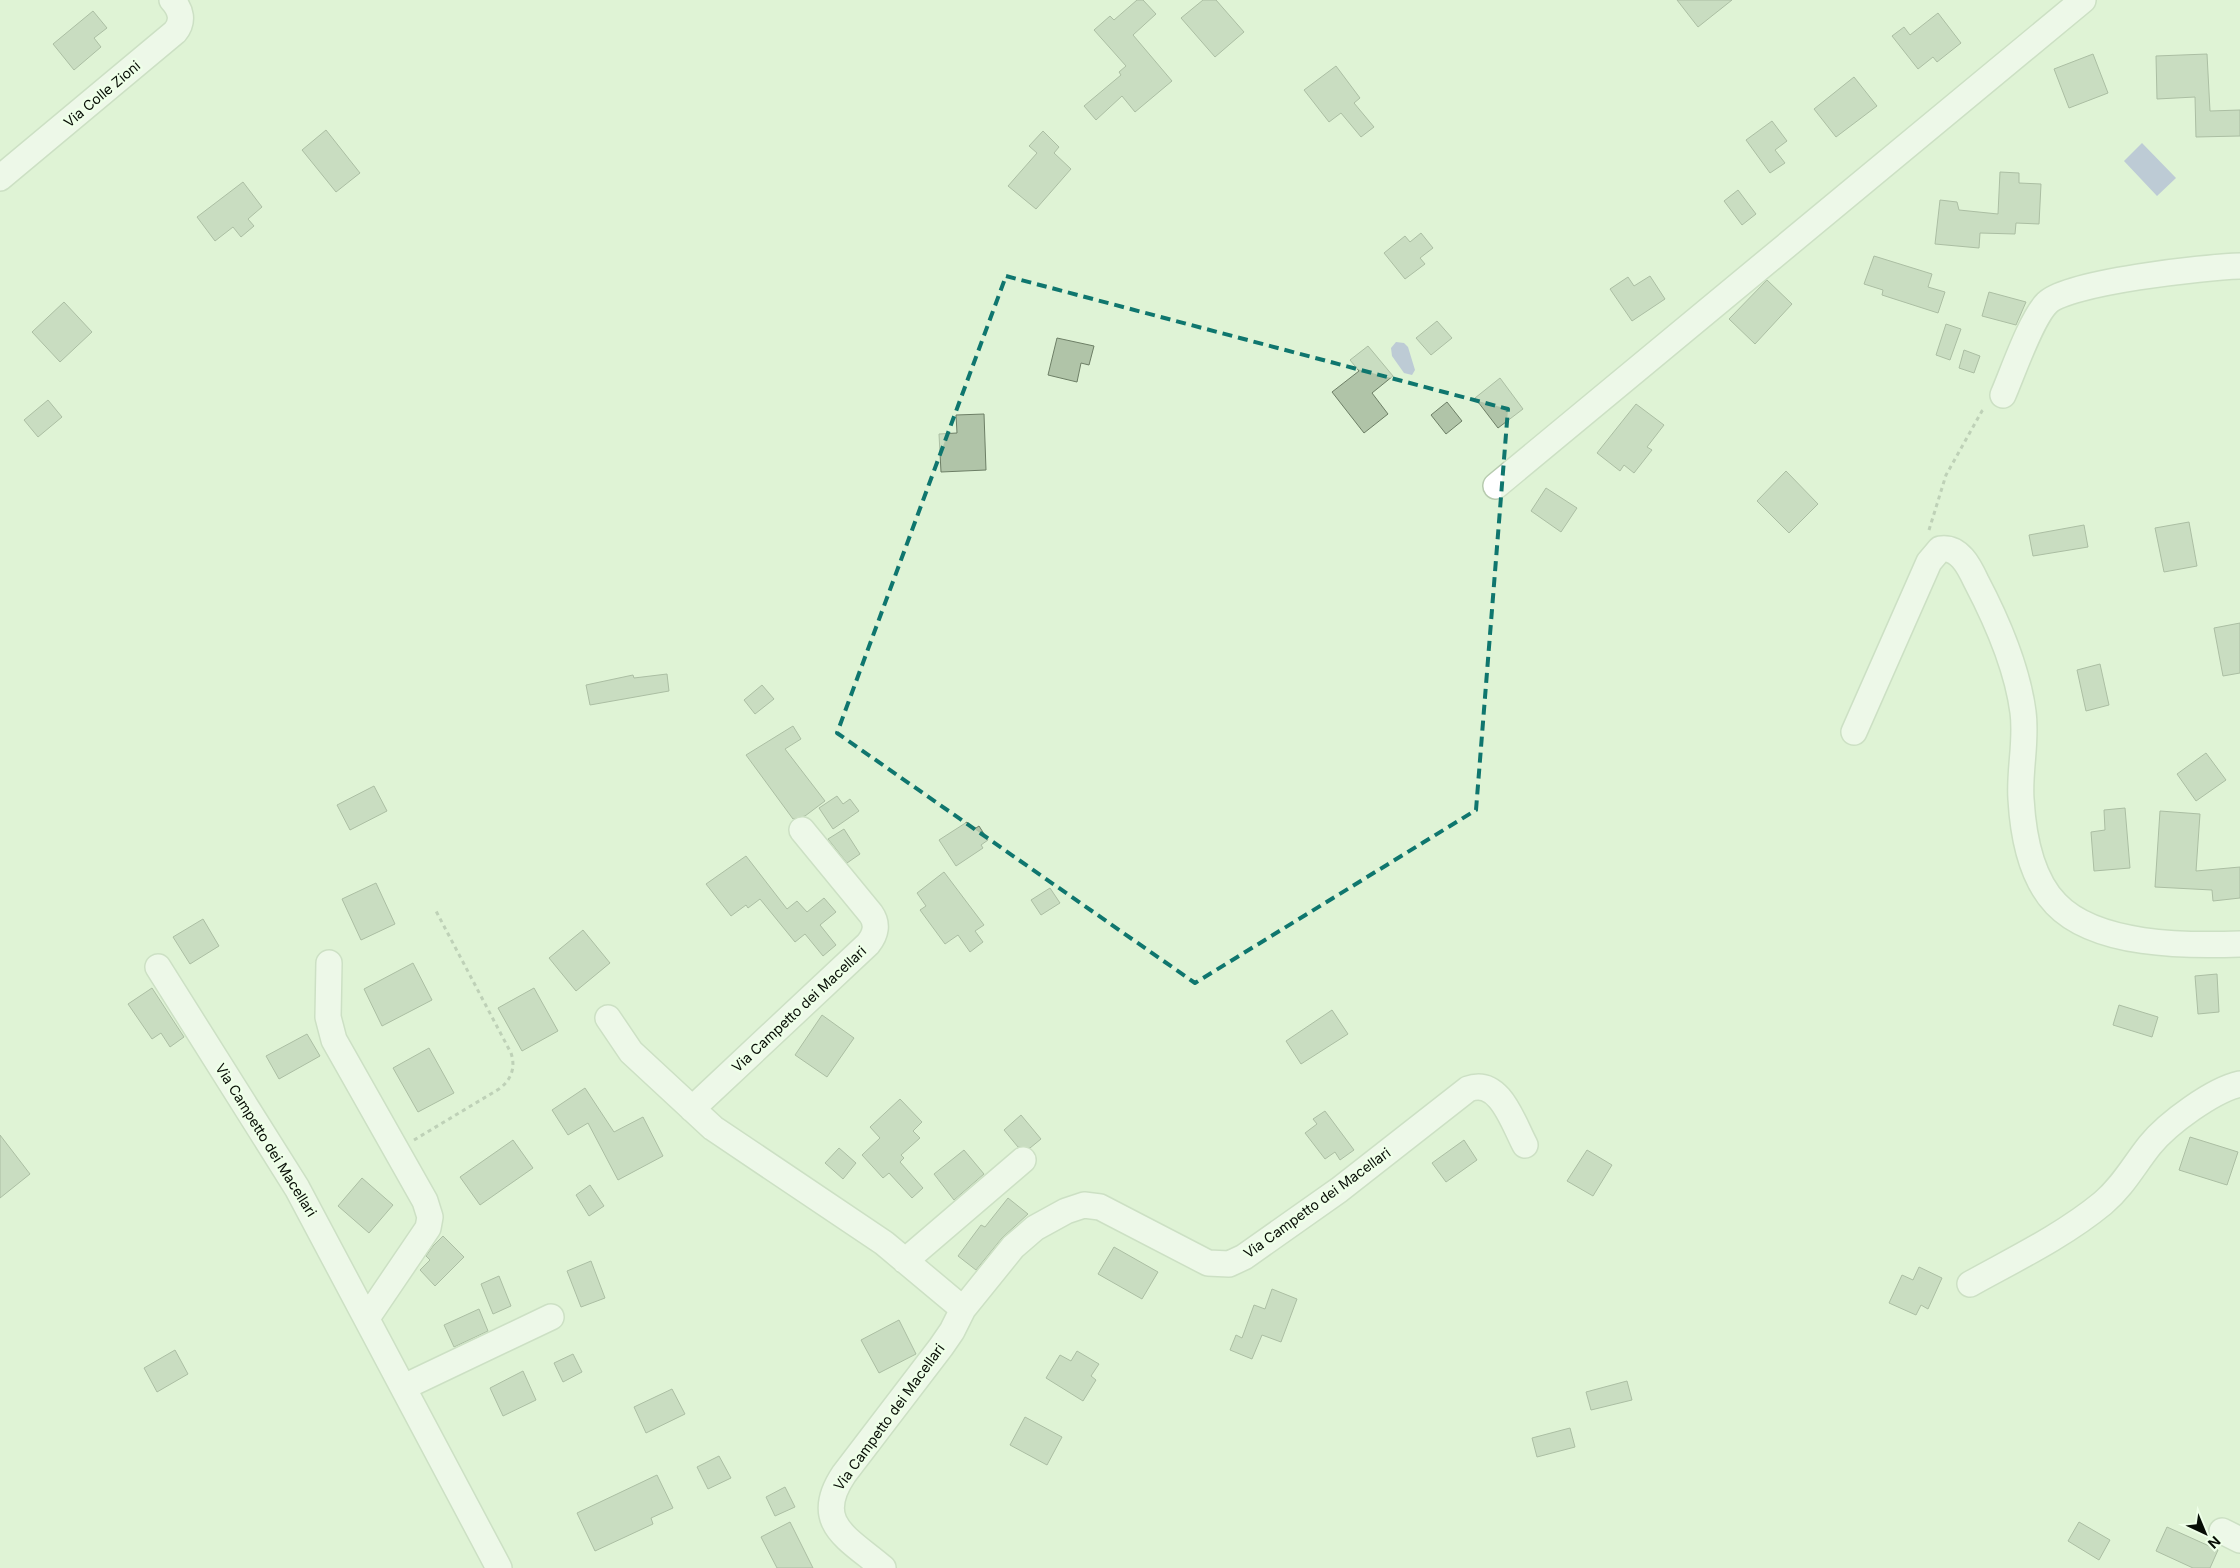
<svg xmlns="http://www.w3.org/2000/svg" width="2240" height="1568" font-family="Inter,sans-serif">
	<rect width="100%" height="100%" fill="#dff3d6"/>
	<path fill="#949bd6" d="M2142,143L2176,178L2157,196L2124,161Z
		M1396,342L1404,343L1408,347L1415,370L1412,375L1404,373L1392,356L1391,348Z"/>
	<path fill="#b0c4a8" stroke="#6d7f66" d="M1137,0H1143L1156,14L1133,35L1172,81L1135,112L1122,96L1096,120L1084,106L1121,75L1119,72L1126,66L1094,30L1110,16L1114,20Z
		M1203,0H1216L1244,32L1215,57L1181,18Z
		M1677,0H1732L1698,27Z
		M93,11L107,28L94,38L101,47L74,70L53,44Z
		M1938,13L1961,43L1937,62L1933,57L1918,69L1892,36L1904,27L1910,35Z
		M2093,54L2108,93L2069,108L2054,69Z
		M2207,54L2210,111L2240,110V136L2196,137L2195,97L2157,99L2156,56Z
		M1336,66L1360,98L1354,103L1374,127L1361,137L1341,113L1329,122L1304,90Z
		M1854,77L1877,106L1836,137L1814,109Z
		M1772,121L1787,141L1775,150L1785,163L1770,173L1746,140Z
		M326,130L360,173L336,192L302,150Z
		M1043,131L1059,147L1054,153L1071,169L1036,209L1008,186L1037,153L1029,146Z
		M2000,172L2019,173V183L2041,184L2039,224L2016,223L2015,234L1980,233L1979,248L1935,244L1940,200L1957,202L1959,210L1998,214Z
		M243,182L262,207L248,219L254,226L241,237L233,227L215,241L197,217Z
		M1738,190L1756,214L1742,225L1724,201Z
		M1421,233L1433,248L1420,258L1425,264L1405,279L1384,253L1405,236L1410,242Z
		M1874,256L1932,274L1928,287L1945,292L1938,313L1882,295L1883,290L1864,284Z
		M1650,276L1665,299L1632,321L1610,289L1628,277L1634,286Z
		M1767,280L1792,304L1755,344L1729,319Z
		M1989,292L2026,302L2016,325L1982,316Z
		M64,302L92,332L60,362L32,332Z
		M1437,321L1452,338L1431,355L1416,338Z
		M1946,324L1961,329L1950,360L1936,355Z
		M1057,338L1094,346L1089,365L1081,363L1077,382L1048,375Z
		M1368,346L1393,376L1372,393L1388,414L1364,433L1332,392L1359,371L1350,360Z
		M1964,350L1980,356L1974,373L1959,368Z
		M1500,378L1523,409L1498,428L1475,398Z
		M48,400L62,417L38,437L24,420Z
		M1447,402L1462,421L1446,434L1431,415Z
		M1636,404L1664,425L1647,447L1652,450L1634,473L1624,465L1620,471L1597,453Z
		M984,414L986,470L941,472L939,434L957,433L956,415Z
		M1786,471L1818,504L1789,533L1757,501Z
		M1546,488L1577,508L1561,532L1531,511Z
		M2189,522L2197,566L2164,572L2155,528Z
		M2084,525L2088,547L2033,556L2029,535Z
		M2240,623V673L2223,676L2214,628Z
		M2100,664L2109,705L2086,711L2077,670Z
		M667,674L669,691L590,705L586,685L633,675L634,678Z
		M762,685L774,699L755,714L744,700Z
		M793,726L801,739L785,749L825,801L805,816L793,819L746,755Z
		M2206,753L2226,780L2196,801L2177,774Z
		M374,786L387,811L350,830L337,805Z
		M837,796L843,804L850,799L859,811L833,829L819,808Z
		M2125,808L2130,868L2094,871L2091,832L2105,830L2104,810Z
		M2160,811L2200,814L2196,871L2240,867V898L2213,901L2212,890L2155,887Z
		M967,822L973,830L979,826L988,840L981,845L983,848L956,866L939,840Z
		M844,829L860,854L847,863L828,839Z
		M746,856L787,909L797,901L807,912L824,898L836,912L820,925L836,945L823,956L805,934L795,942L760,899L748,908L746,905L731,916L706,884Z
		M944,872L984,925L975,931L983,942L970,952L958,935L945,944L920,910L926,906L917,893Z
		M376,883L395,924L361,940L342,899Z
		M1050,888L1060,903L1041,915L1031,900Z
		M203,919L219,946L190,964L173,937Z
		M583,930L610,963L576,991L549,958Z
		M413,963L432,1000L382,1026L364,989Z
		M2217,974L2219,1012L2198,1014L2195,976Z
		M152,988L184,1037L170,1047L161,1033L152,1039L128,1004Z
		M534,988L558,1031L522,1051L498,1008Z
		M2119,1005L2158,1017L2152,1037L2113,1025Z
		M1332,1010L1348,1034L1301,1064L1286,1041Z
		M822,1015L854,1038L827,1077L795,1055Z
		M307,1034L320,1056L279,1079L266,1056Z
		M429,1048L454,1093L418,1112L393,1068Z
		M585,1088L614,1132L643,1117L663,1156L618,1180L588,1123L568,1135L552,1110Z
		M900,1099L922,1122L913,1131L920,1138L901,1155L904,1158L900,1162L923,1188L912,1198L889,1173L883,1178L862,1155L880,1138L870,1127Z
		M1325,1111L1354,1150L1340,1160L1335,1152L1325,1159L1305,1133L1317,1124L1313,1119Z
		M1021,1115L1041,1139L1030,1148L1018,1147L1004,1130Z
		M0,1135L30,1174L0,1198Z
		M2190,1137L2238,1152L2227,1185L2179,1170Z
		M513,1140L533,1168L480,1205L460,1177Z
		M1464,1140L1477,1160L1446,1182L1432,1163Z
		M839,1148L856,1163L843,1179L825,1163Z
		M964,1150L984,1174L954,1200L934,1174Z
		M1587,1150L1612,1165L1593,1196L1567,1181Z
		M362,1178L393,1205L369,1233L338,1206Z
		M590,1185L604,1206L589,1216L576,1195Z
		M1008,1198L1028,1214L1002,1238L976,1270L958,1256L981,1225L985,1227Z
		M443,1236L464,1257L435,1286L420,1270L430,1260L426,1256L433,1246Z
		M1114,1247L1158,1272L1142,1299L1098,1274Z
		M591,1261L605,1298L581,1307L567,1271Z
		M1919,1267L1942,1278L1928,1309L1921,1305L1916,1315L1889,1303L1902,1275L1913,1280Z
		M499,1276L511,1306L493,1314L481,1284Z
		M1272,1289L1297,1299L1281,1342L1262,1335L1252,1359L1230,1350L1236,1335L1242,1338L1254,1305L1265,1309Z
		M479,1309L488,1331L454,1347L444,1325Z
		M899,1320L916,1354L879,1373L861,1340Z
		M175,1350L188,1374L157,1392L144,1368Z
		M1077,1351L1099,1364L1091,1376L1096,1380L1083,1401L1046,1378L1060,1355L1071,1361Z
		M573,1354L582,1372L563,1382L554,1363Z
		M523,1371L536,1400L503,1416L490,1388Z
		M1627,1381L1632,1400L1591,1410L1586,1392Z
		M672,1389L685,1414L646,1433L634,1407Z
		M1025,1417L1062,1437L1047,1465L1010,1445Z
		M1570,1428L1575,1447L1537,1457L1532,1438Z
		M719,1456L731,1478L708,1489L697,1467Z
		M657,1475L673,1508L651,1518L653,1524L595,1551L577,1513Z
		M785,1487L795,1507L775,1516L766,1497Z
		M790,1522L813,1568H777L761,1537Z
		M2079,1522L2110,1540L2099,1560L2068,1541Z
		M2167,1527L2218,1550L2210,1568H2193L2156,1551Z"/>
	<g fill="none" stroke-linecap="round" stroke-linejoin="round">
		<g stroke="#b7cbaf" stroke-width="28">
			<path id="minor" d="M0,178L175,32C184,21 181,10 172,0
				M2003,395C2013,372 2031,319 2047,303C2067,282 2206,267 2240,266
				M1496,486L2083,0
				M1854,732L1929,562L1940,549C1959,546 1969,566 1976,581C1997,621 2017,666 2023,712C2027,741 2019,770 2021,799C2023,834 2031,878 2056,904C2096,946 2186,946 2240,944
				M329,963L328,1017L334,1040L425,1201L430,1217L428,1228L367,1318
				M158,967L297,1188L499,1568
				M608,1018L631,1052L713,1128L884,1243L963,1309
				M692,1109L868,944C876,934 878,924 871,914L802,830
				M905,1261L1023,1160
				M1970,1284C2015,1259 2063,1236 2103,1203C2123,1186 2134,1165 2150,1145C2168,1123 2213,1090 2240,1084
				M404,1387L551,1317
				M2222,1531L2240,1540
				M883,1568C848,1538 811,1523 844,1474L941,1347L952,1331L963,1309L1013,1247L1035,1228L1066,1211L1084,1205L1100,1207L1208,1263L1229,1264L1244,1257L1339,1190L1468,1089C1500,1077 1513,1123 1525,1145"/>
		</g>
		<path stroke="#98a892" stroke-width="3" stroke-dasharray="4 4" stroke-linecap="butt" d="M1929,530L1946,475L1982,411L1986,408
			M414,1140L499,1089C511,1080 516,1068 511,1053L436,911"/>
		<use href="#minor" stroke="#fff" stroke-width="25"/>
	</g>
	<path d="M0 0H2240V1568H0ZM1006,276L1508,409L1476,810L1195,983L837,733Z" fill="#dff3d6" fill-opacity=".55" fill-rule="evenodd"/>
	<path fill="none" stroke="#0f766e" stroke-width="4" stroke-dasharray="10 6" stroke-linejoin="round" d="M1006,276L1508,409L1476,810L1195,983L837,733Z"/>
	<g text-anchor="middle" stroke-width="5" stroke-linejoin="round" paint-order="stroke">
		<g font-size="14" fill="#070e05" stroke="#eeffe8">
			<text transform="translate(102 94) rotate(-40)" y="5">Via Colle Zioni</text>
			<text transform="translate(799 1009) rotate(-43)" y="5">Via Campetto dei Macellari</text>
			<text transform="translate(266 1140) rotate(58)" y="5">Via Campetto dei Macellari</text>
			<text transform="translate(1317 1203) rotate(-36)" y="5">Via Campetto dei Macellari</text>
			<text transform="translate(889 1417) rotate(-54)" y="5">Via Campetto dei Macellari</text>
		</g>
	</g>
	<g transform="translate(2205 1533) rotate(136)" stroke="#eeffe8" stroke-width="4" paint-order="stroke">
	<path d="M0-4L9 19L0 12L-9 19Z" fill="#070e05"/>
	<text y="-8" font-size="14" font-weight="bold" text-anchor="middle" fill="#070e05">N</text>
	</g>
</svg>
